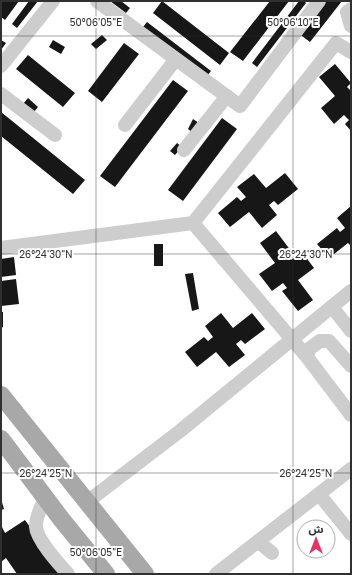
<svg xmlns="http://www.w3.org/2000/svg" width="352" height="575" font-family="'Golos Text','Noto Sans Arabic',sans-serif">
	<rect width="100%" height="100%" fill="#fff"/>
	<path fill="#171717" d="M1,1H19L5,20L1,17Z
		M29,1H38L17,28L12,24Z
		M110,1H121L130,8L126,13Z
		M162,1L229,53L220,65L153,13Z
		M270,1H289L243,61L230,52Z
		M299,1H304L306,3L257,67L252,63Z
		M323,1H342L310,42L298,33Z
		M147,22L211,71L207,76L143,27Z
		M102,35L107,40L96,49L91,44Z
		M1,40L6,43L1,50Z
		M53,40L65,47L61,54L49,47Z
		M124,43L139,54L102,102L88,91Z
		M28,55L75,93L63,107L16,69Z
		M335,64L351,83L347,87L351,91V131L345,124L349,120L344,115L334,124L321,108L335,96L319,77Z
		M173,80L188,91L115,187L100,176Z
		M28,98L38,107L34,112L23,104Z
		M1,112L85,180L73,194L1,136Z
		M222,118L237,129L183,201L168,190Z
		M193,119L199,123L193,133L188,129Z
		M177,143L182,147L175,155L170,151Z
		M285,173L298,189L278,205L274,201L269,205L277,215L262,228L249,212L230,227L218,213L237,197L241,201L246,197L237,187L254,174L266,188Z
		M351,206V246L348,243L329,258L317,244L337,228L340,232L345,228L337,218Z
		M276,231L291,251L287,255L291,260L302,252L314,268L298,280L313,300L298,311L282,291L287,288L283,283L272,291L259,274L275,263L260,243Z
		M154,244H163V266H154Z
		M14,257L16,275L1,277V259Z
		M193,273L199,309L192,311L185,274Z
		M16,279L19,304L1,306V281Z
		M1,312H3V327L1,328Z
		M221,313L233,328L252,313L265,329L245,344L241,340L236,344L245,355L229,367L216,352L197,367L185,352L204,337L208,341L213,337L205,326Z
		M1,499L4,509L1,510Z
		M25,520L64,574H17L6,558L1,562V525L5,533Z"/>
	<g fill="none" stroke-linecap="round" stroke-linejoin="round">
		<path stroke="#cdcdcd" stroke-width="14" d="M97,1L240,106L319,1
			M351,9L347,12L351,26
			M1,66L53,1
			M1,94L55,135
			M125,125L176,59
			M184,150L227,96
			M193,223L307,357
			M1,248L193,223L336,43L351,52
			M332,307L351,331
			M351,366L329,341H320L309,349L307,357L351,415
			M319,494L351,534
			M45,497C42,506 35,518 36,527C37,540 59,564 68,574
			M87,502L180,431L351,291
			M258,541L272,553
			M216,574L351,469"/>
		<path stroke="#a8a8a8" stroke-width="18" d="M1,395L145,574
			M1,439L62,520L106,574"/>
	</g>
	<path fill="none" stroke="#303030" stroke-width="1" stroke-opacity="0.45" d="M96,1V574M293,1V574M1,36H351M1,254H351M1,473H351"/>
	<g font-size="10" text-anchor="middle" fill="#303030" stroke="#fff" stroke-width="4" stroke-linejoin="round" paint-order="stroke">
		<text x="96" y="26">50°06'05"E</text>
		<text x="293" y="26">50°06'10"E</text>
		<text x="46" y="258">26°24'30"N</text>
		<text x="306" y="258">26°24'30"N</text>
		<text x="46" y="477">26°24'25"N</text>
		<text x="306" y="477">26°24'25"N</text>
		<text x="96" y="556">50°06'05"E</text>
	</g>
	<rect width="352" height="575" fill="none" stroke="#303030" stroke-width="4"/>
	<g transform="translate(316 539)"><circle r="19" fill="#ffffff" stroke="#acacac"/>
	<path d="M0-3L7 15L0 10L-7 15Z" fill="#e93062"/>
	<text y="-6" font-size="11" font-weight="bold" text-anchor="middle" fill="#303030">ش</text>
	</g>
</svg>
